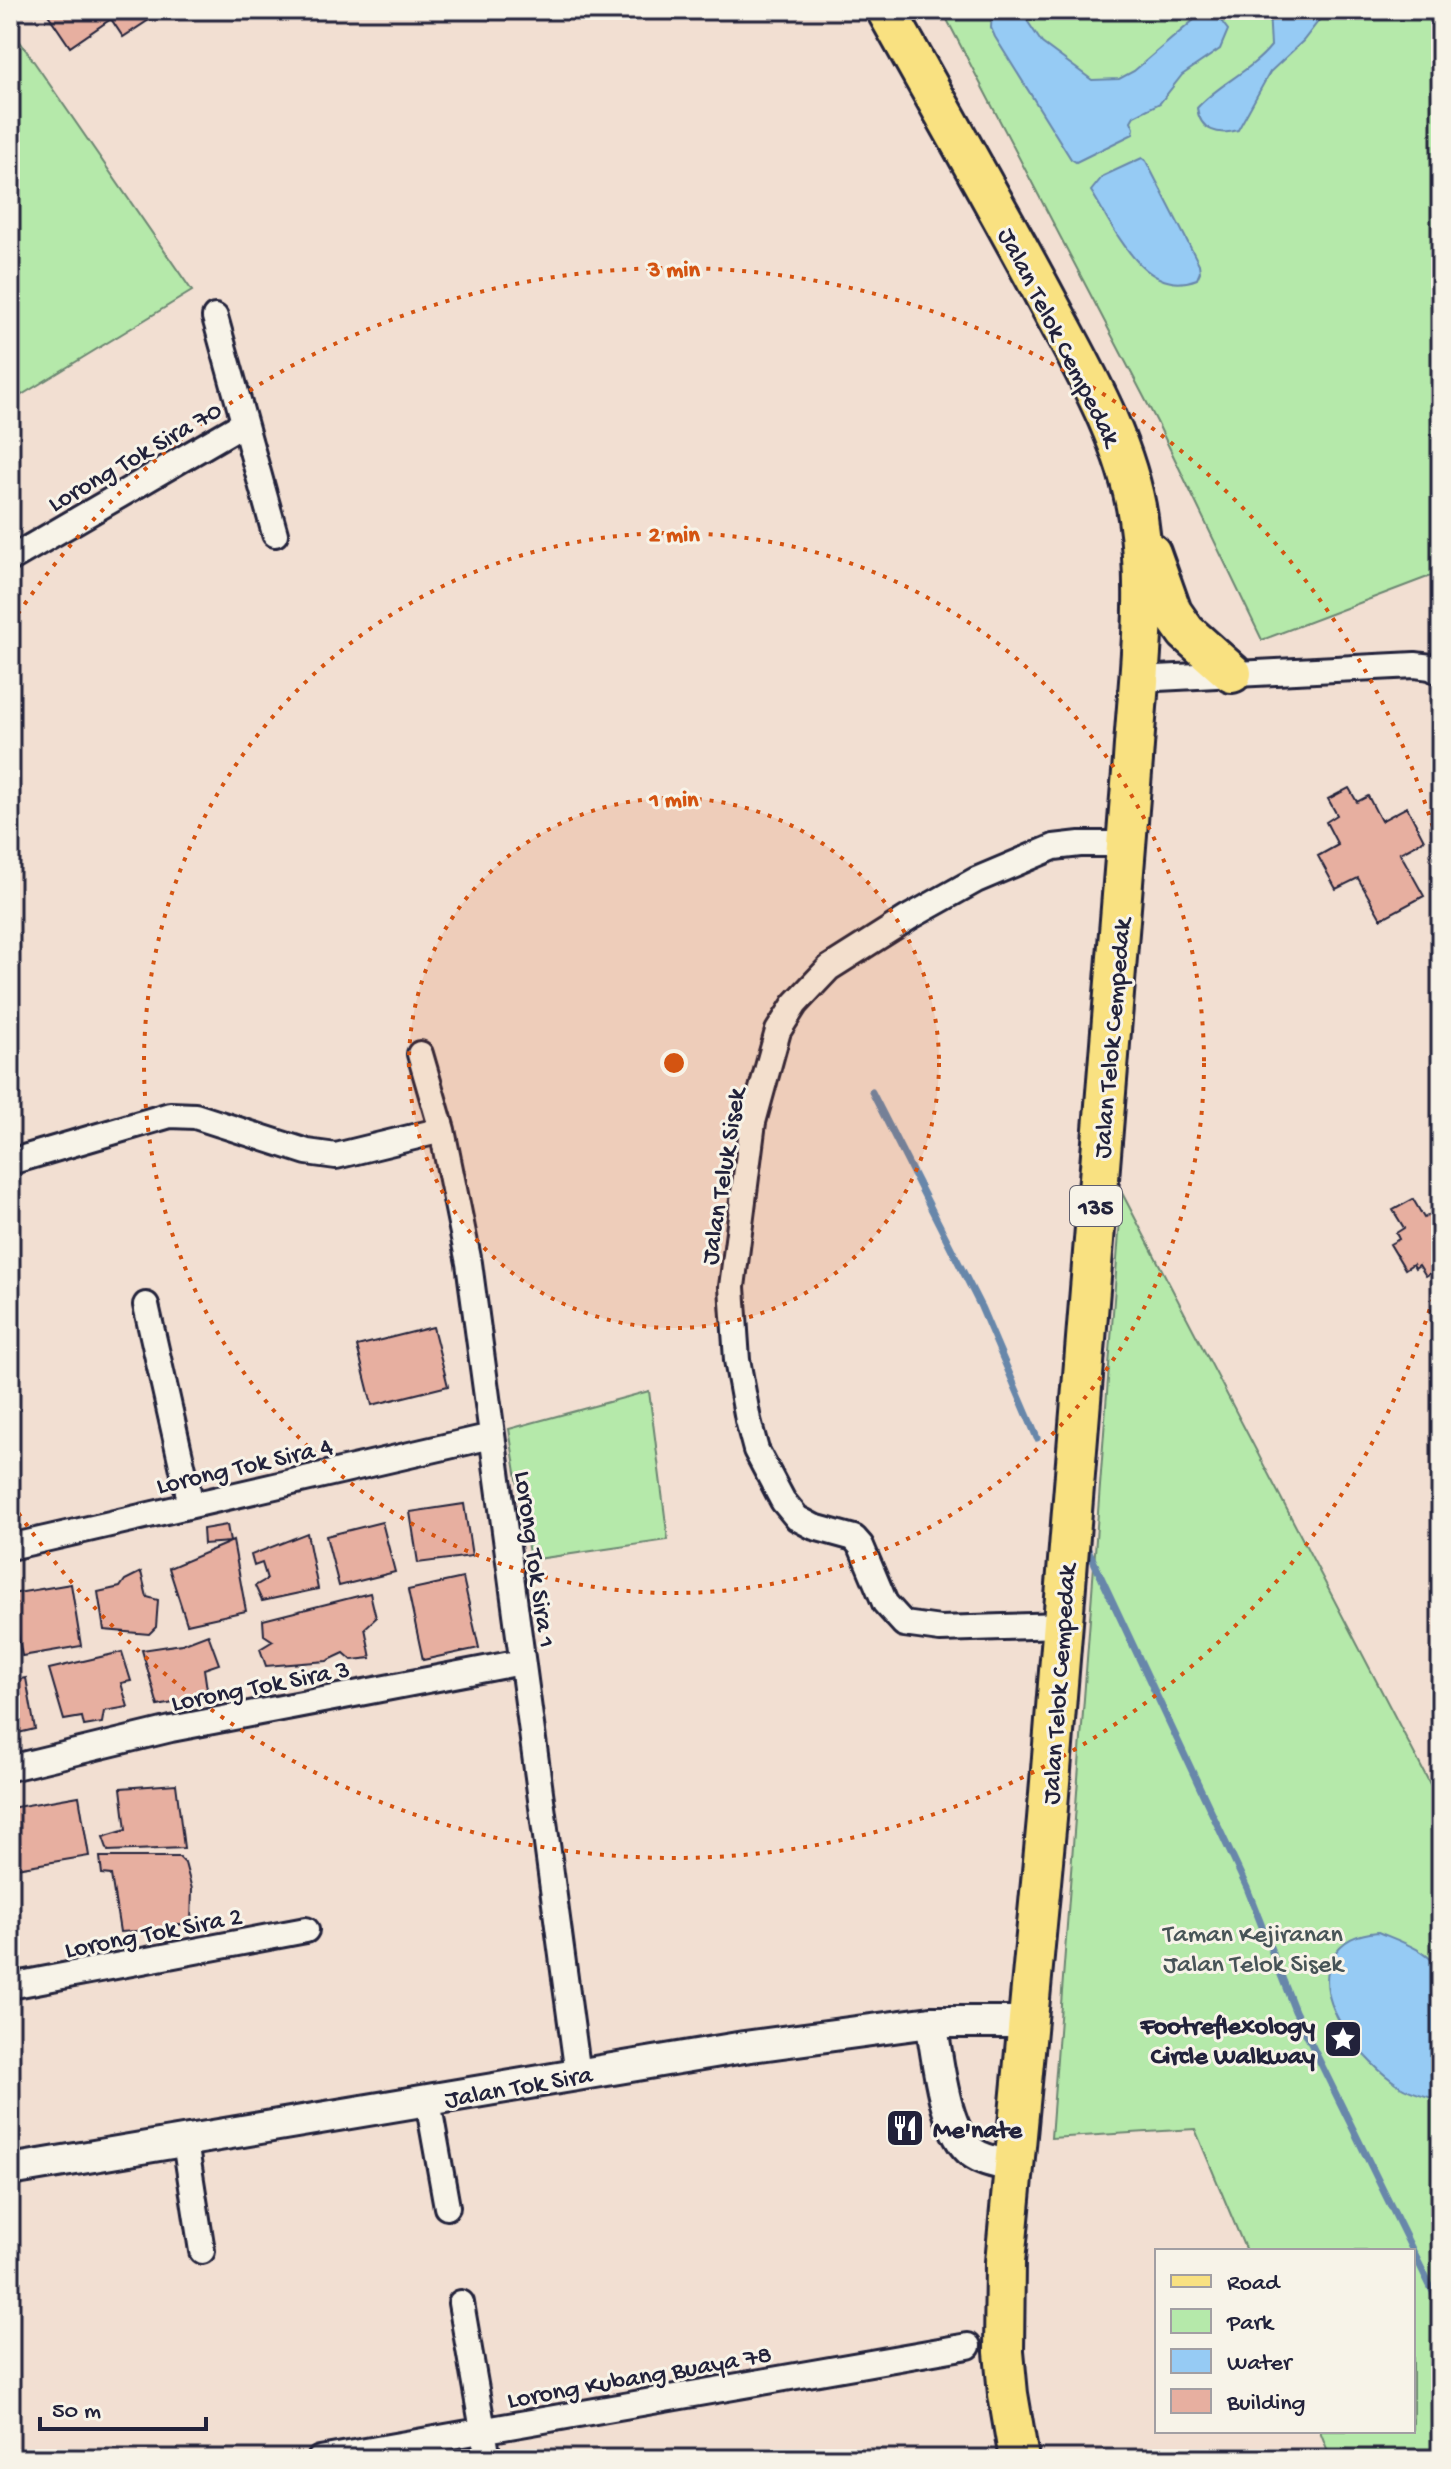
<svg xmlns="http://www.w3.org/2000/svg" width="1451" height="2469" font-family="'Gochi Hand',sans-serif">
	<rect width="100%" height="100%" fill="#f2dfd2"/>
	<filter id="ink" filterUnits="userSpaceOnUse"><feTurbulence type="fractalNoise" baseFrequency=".0125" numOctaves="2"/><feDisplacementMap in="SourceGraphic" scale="16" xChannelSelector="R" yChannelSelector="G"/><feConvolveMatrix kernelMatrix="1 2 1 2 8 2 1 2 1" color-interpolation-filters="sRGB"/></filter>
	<g filter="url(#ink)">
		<path fill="#b5e9aa" stroke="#6c8672" stroke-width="2" d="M942,10H1441V572L1262,640L1157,422Z
			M10,27L192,291L10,402Z
			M1122,1193L1441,1805V2459H1331L1320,2431H1413V2251H1246L1195,2129L1051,2138Z
			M649,1391L668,1540L530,1560L509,1429Z"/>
		<path fill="#96cbf4" stroke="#6887aa" stroke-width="2" d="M992,10H1020L1042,43L1092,80L1119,79L1134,71L1195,19L1205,16L1218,17L1228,30L1220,49L1182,75L1160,103L1134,116L1131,121L1134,128L1133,134L1076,162L1071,159L995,37L991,28Z
			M1269,10H1327L1303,41L1270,72L1238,130C1219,136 1200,131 1197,108C1218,84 1250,72 1271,46Z
			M1142,158L1146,161L1199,264L1200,272L1197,279C1144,300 1114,227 1091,191L1103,176Z
			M1378,1932C1402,1942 1425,1949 1441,1970V2101C1428,2096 1411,2093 1400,2086C1364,2063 1311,2002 1332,1958C1342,1939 1358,1934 1378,1932Z"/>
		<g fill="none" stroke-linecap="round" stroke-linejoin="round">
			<path stroke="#6887aa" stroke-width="7" d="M872,1092L981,1307L1037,1438
				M1086,1545L1247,1888L1295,2011L1441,2308"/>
		</g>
		<path fill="#e7afa0" stroke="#22223b" stroke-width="2" d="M45,10H164L123,37L111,19L70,47Z
			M1349,788L1357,802L1368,796L1381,821L1407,807L1424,840L1400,853L1424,896L1381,919L1358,878L1336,889L1318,856L1338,845L1326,822L1337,815L1328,799Z
			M1413,1199L1424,1218L1441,1208V1227L1434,1231L1441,1243V1267L1426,1276L1419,1265L1415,1268L1413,1264L1405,1269L1390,1244L1399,1239L1396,1233L1404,1228L1393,1210Z
			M433,1327L448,1386L372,1405L357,1346Z
			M464,1504L472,1556L418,1563L410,1512Z
			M382,1522L395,1572L339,1586L326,1536Z
			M227,1525L230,1542L204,1544L203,1529Z
			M307,1533L318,1589L262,1601L255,1586L267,1579L262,1563L254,1566L251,1555Z
			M233,1541L246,1611L187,1624L169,1568Z
			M141,1572L147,1597L158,1600L156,1627L149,1634L104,1630L98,1592L120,1587L125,1580Z
			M463,1578L479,1648L423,1660L408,1590Z
			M71,1584L81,1646L22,1656L11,1594Z
			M370,1593L376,1618L365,1628L371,1658L352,1660L344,1653L327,1661L266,1666L260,1649L273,1641L264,1635L263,1620Z
			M208,1634L219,1664L204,1669L208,1696L158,1706L142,1650L182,1644Z
			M122,1652L131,1681L121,1683L128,1707L104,1711L102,1723L84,1726L82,1717L64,1720L49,1669Z
			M26,1678L35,1729L10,1735V1681Z
			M176,1784L184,1848L108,1851L103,1837L126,1830L121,1788Z
			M79,1796L89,1856L10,1869V1808Z
			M100,1857H179L185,1863L192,1889L191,1924L169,1925L156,1930L120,1932L111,1875L102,1874Z"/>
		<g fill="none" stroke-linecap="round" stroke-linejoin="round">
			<g stroke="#22223b" stroke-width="30">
				<path id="minor" d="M215,317L275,534
					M10,559L244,423
					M1138,679L1415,665L1431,667L1441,673
					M420,1054L442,1130L469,1263L578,2075
					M10,1162L170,1115L195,1116L307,1152L336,1156L442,1130
					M146,1305L191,1505
					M10,1547L492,1436
					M1062,1625L940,1629L904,1624L885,1603L861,1546L854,1538L814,1527L797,1518L783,1501L756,1450L748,1420L737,1360L732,1287L753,1122L778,1031L795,1004L829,968L908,918L976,880L1054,847L1080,844H1126
					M10,1768L171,1729L522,1662
					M10,1986L306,1930
					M428,2101L447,2207
					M185,2142L202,2251
					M461,2303L488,2459
					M320,2459L968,2346"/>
			</g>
			<g stroke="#22223b" stroke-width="36">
				<path id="tertiary" d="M931,2022C938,2057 943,2131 973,2153C984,2161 1001,2163 1014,2167
					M10,2170L744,2047L931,2022H1028"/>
			</g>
			<g stroke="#22223b" stroke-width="44">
				<path id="primary" d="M886,10C938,103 991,196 1042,291C1079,361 1126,438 1138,518C1150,597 1138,681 1133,760L1047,1819L1005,2262L1004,2352L1008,2394L1019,2459
					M1151,553L1172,612L1186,632L1232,673"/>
			</g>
			<use href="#minor" stroke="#f7f3e8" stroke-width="24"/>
			<use href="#tertiary" stroke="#f7f3e8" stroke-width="30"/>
			<use href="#primary" stroke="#f9e181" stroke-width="38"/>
		</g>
	</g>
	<circle cx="674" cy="1063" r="265" fill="#d45411" fill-opacity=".12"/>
	<g fill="none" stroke="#d45411" stroke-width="4" stroke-dasharray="4 8">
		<circle cx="674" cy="1063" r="265"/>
		<circle cx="674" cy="1063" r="530"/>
		<path d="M1440 1275A795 795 0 0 1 11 1502M11 624A795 795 0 0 1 1440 851"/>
	</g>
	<defs>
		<g id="sight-square" transform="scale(2)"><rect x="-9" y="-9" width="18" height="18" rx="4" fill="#22223b" stroke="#f7f3e8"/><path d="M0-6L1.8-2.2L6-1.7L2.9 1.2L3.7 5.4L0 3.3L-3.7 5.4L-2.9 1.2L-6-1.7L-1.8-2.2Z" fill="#fff"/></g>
		<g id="restaurant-square" transform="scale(2)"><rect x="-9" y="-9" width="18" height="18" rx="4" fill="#22223b" stroke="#f7f3e8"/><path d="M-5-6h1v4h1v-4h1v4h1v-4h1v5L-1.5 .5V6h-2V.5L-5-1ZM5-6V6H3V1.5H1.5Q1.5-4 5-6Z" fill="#fff"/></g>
	</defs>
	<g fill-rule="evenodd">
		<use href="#sight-square" x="1343" y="2039"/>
		<use href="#restaurant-square" x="905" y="2128"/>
	</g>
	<g text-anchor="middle" stroke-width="6" stroke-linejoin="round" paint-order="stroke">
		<rect fill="#f7f3e8" stroke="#62616f" stroke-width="2" x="1070" y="1186" width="52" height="40" rx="6"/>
		<g font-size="24" font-weight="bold" fill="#22223b">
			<text x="1096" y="1214">135</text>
		</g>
		<g font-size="26" fill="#22223b" stroke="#f7f3e8">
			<text transform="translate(1061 336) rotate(63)" y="9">Jalan Telok Cempedak</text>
			<text transform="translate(134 455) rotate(-30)" y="9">Lorong Tok Sira 70</text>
			<text transform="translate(1110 1038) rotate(-85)" y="9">Jalan Telok Cempedak</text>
			<text transform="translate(721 1176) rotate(-81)" y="9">Jalan Teluk Sisek</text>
			<text transform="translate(244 1464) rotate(-13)" y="9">Lorong Tok Sira 4</text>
			<text transform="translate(537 1559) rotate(82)" y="9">Lorong Tok Sira 1</text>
			<text transform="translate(260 1684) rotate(-11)" y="9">Lorong Tok Sira 3</text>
			<text transform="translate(1057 1684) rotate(-86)" y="9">Jalan Telok Cempedak</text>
			<text transform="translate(153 1931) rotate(-11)" y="9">Lorong Tok Sira 2</text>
			<text transform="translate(518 2085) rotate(-10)" y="9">Jalan Tok Sira</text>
			<text transform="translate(639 2375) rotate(-10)" y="9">Lorong Kubang Buaya 78</text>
		</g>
		<g font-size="26" fill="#475457" stroke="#f7f3e8">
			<text x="1253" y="1941">Taman Kejiranan<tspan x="1253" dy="30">Jalan Telok Sisek</tspan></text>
		</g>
		<g font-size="26" font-weight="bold" fill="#22223b" stroke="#f7f3e8" text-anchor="end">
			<text x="1315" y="2033">Footreflexology<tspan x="1315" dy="30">Circle Walkway</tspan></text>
			<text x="933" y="2137" text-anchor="start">Me'nate</text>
		</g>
	</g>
	<circle cx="674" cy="1063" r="12" fill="#d45411" stroke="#f7f3e8" stroke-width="4"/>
	<g font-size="24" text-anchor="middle" font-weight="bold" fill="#d45411" stroke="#f7f3e8" stroke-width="6" stroke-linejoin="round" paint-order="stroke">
		<text x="674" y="276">3 min</text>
		<text x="674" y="541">2 min</text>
		<text x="674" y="806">1 min</text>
	</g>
	<rect width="1451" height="2469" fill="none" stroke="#f7f3e8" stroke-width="40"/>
	<rect x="20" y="20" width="1411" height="2429" fill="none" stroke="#22223b" stroke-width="3" filter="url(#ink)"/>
	<rect x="1155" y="2249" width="260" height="184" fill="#f7f3e8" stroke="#a29fa3" stroke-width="2"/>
	<rect x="1171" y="2275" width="40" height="12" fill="#f9e181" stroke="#a29fa3" stroke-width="2"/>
	<text x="1227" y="2289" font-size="24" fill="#22223b">Road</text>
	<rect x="1171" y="2309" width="40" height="24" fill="#b5e9aa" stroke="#a29fa3" stroke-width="2"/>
	<text x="1227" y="2329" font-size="24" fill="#22223b">Park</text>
	<rect x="1171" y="2349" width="40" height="24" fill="#96cbf4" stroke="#a29fa3" stroke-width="2"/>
	<text x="1227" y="2369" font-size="24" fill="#22223b">Water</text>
	<rect x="1171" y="2389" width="40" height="24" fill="#e7afa0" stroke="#a29fa3" stroke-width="2"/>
	<text x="1227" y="2409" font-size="24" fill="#22223b">Building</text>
	<path d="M40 2417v12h166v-12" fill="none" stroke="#22223b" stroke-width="4"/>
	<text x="52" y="2417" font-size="24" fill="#22223b" stroke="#f7f3e8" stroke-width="6" paint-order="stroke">50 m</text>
</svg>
